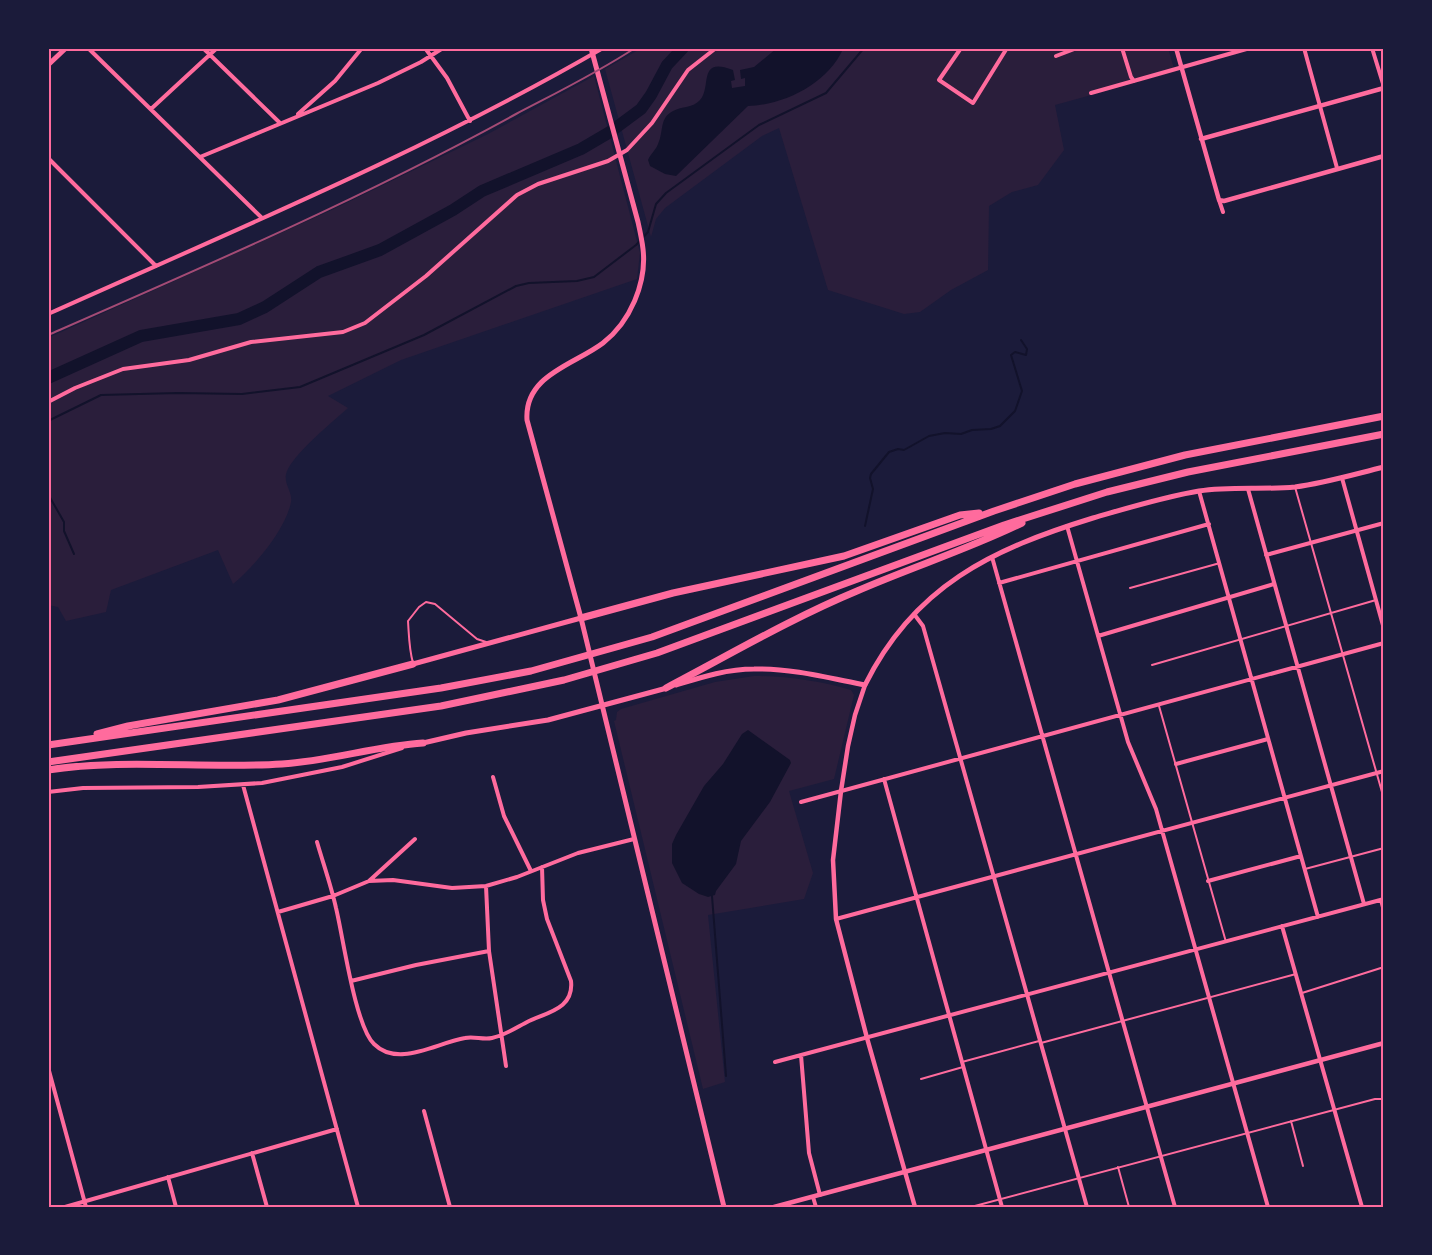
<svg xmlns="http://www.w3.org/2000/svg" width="1432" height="1255" font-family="'PT Serif',serif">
	<rect width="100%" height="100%" fill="#1b1b3a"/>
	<path fill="#2a1e3b" d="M642,48H1168L1175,72L1055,105L1064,150L1038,185L1012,192L989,206L988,270L951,290L920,312L904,314L828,290L779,128L762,136L665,208L656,219L651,237L605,69Z
		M594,76L640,253L637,279L401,360L328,396L348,408C333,421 294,454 287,471C282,483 293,491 291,502C286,529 254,567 233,584L218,550L111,590L106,612L66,621L58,607L48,605V338L334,209L488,134Z
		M754,676C786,676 820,681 851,690L854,695L834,779L789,791L813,873L804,899L708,915L725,1082L703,1089L614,721L616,720L617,712L621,709L715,682Z"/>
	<path fill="#12122b" d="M777,48L843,49C828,83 785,105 748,106L676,176L665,174L650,166L648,160C651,153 656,150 658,144C664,131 659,118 673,111C682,106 693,108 700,100C712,87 697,56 733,70L735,80L731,81L732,88L745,86V78L741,79L740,70L754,67Z
		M748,730L790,760L791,763L770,802L741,841L736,864L716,891L715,895L708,897L699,894L682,883L672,863V844L676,835L704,786L723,764L742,734Z"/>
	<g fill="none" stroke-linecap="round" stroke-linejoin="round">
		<path stroke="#12122b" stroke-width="2" d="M48,421L101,395L178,393L242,394L300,387L424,335L516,286L529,283L577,281L594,277L636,245L648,232L656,204L666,193L759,125L826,93L864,48
			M48,494L64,522V531L74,554
			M865,526L873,489L870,478L871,474L889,452L898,449L904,450L929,436L945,433L961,434L972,430L991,429L1000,426L1015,411L1022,391L1011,355L1015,352L1026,355L1027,349L1021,340
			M712,896L726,1076"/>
		<path stroke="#12122b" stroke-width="12" d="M48,378L141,336L239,319L265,307L319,272L380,250L453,210L482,191L581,149L610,132L641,109L651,95L667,65L683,48"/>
		<path stroke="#ff6b9d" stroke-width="2" d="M1295,487L1384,799
			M1130,588L1220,563
			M413,663C409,649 409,636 408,621L419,607L426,602L435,604L477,639L486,642
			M1152,665L1376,600
			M1159,706L1226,942
			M1305,869L1384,848
			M1302,993L1384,967
			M1041,1043L1296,974
			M962,1062L1039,1041
			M921,1079L963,1067
			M1291,1121L1303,1166
			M1118,1167L1129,1207
			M971,1207L1375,1099H1381"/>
		<path stroke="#ff6b9d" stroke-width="4" d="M88,48L262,218
			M203,48L280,123
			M425,48L447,78L470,121
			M961,48L939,80L973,103L1007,48
			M1122,48L1131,77L1134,81
			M1304,48L1337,168
			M1372,48L1384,87
			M1056,56L1077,48
			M1091,93L1250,48
			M151,109L217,48
			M298,114L335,81L362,48
			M200,157L378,83L421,62L443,48
			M48,158L156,266
			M1219,200L1223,212
			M48,314C235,230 425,151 603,48
			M48,402L75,388L123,369L189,360L251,342L343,332L365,323L426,276L517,195L538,184L608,161L627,150L652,123L688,70L716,48
			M1342,478L1384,629
			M1248,489L1364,904
			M1199,491L1318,917
			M1067,526L1128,742L1156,809L1268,1207
			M1266,555L1384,523
			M992,557L1175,1207
			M999,583L1209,524
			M914,614L923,626L1087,1207
			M1098,636L1274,584
			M1176,764L1268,739
			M493,777L504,816L531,871
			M884,779L1002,1207
			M243,785L358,1207
			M48,792L83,788L198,787L262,783L342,767L402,748
			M801,802L1384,643
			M317,842C323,863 331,885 336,908C343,936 355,1026 374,1044C398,1068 436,1043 465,1038C474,1036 483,1040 492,1038C506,1035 517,1027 529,1021C549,1012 574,1008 571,981L547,919L543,900L542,867
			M369,881L393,880L452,888L486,886L517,877L578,853L634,839
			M1208,881L1301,856
			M486,886L489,951L506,1066
			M1381,900L1384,911
			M278,912L333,896L369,881L415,839
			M836,919L1384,771
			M1282,926L1362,1207
			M351,981L416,965L489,951
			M801,1055L809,1153L820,1195
			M775,1062L1384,899
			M48,1067L86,1207
			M424,1111L450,1207
			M252,1153L267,1207
			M168,1177L176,1207
			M813,1197L816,1207
			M65,1207L337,1129"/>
		<path stroke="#ff6b9d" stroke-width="4.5" d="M1176,48L1219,200L1224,201L1384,156
			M1201,139L1384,88
			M865,685L855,715L848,746L841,791L833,860L836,919L867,1038L915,1207
			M774,1207L1384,1043"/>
		<path stroke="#ff6b9d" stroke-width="5" d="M591,48L638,222C640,231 642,240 643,249C647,283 630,322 603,343C574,365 524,375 527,420L581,618L724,1207
			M48,65L66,48
			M413,664L581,618
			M676,685C702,677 727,669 754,669C791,668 829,678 865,685C914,586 992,549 1093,518C1128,508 1163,497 1199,491C1231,486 1263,490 1295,487C1325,483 1355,474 1384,467
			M423,743L466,733L548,720L667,688"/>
		<path stroke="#ff6b9d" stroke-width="7" d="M581,618L673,593L844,556L960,515L979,513
			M666,688C729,655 792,618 857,591C912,567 969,549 1022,523
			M97,734L128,726L278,700L413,664
			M48,745L441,688L531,671L652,637L994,511L1075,484L1185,455L1384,416
			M48,762L441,706L564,680L657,653L1004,525L1107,492L1188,472L1384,434
			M48,770C125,758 204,769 282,764C330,761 376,746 423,743"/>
		<path stroke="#a44b75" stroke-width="2" d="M48,335C206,266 365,197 516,114C556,93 597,73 635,48"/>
	</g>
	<rect width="1432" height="1255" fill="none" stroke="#1b1b3a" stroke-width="99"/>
	<rect x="50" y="50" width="1332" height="1156" fill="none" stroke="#ff6b9d" stroke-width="2"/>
</svg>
